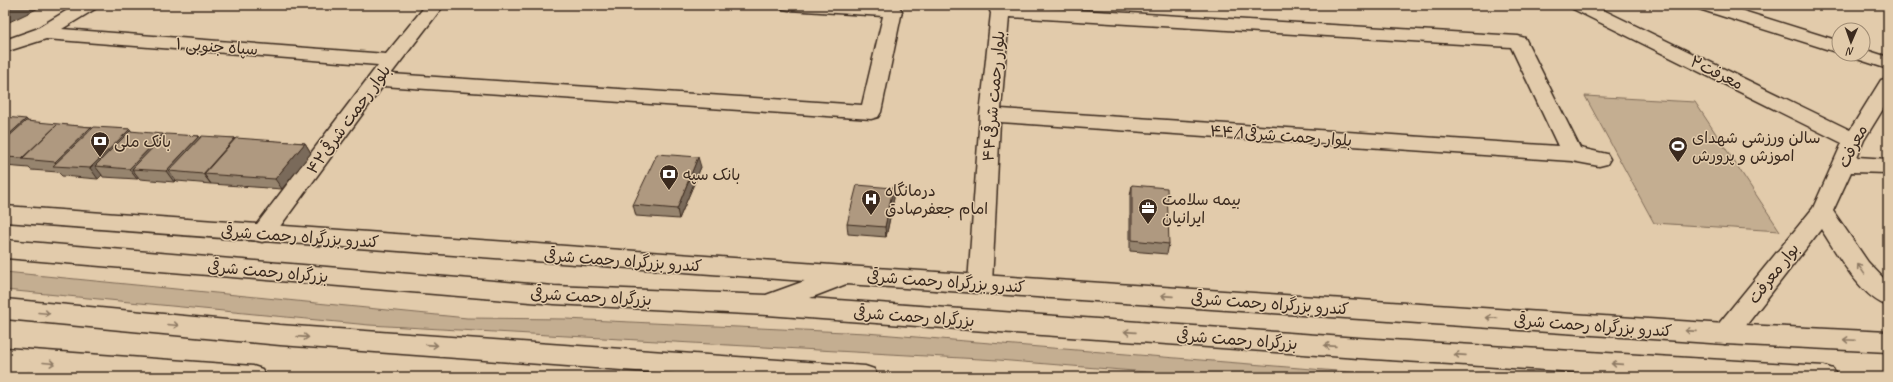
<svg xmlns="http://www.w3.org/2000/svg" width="1893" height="382" font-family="Caveat,'Playpen Sans Arabic',sans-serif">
	<rect width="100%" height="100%" fill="#e2cbab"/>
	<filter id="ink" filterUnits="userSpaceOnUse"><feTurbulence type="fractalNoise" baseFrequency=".025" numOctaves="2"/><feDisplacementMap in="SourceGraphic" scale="8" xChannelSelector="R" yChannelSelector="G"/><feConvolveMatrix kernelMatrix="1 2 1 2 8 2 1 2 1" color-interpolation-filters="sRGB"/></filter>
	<g filter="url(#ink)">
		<path fill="#c4ae91" stroke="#806c58" d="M1585,96L1695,102L1780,231L1654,223Z
			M5,272L467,318L566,319L866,333L1411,377H1208L998,360L369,325L5,290Z"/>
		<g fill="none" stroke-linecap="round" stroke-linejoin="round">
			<g stroke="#3b2a1e" stroke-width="3">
				<path id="minor" d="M76,5H98L95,9L62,29L386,54L426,5H444L391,74L862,105L883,16L789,10L783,9L780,5H883L899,7L902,11L881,112L878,117L871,119L383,86L270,240L262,242L254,240L251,234L254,228L378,65L46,39L5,52V40L36,29Z
					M992,5L1518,36L1525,38L1580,148L1607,154L1610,159L1607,164L1599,166L1572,161L1000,122L992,283L988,290L980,292L972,290L968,283L980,115L991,13L990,11ZM1009,17L1511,47L1558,146L1001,109Z
					M1570,5H1593L1850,130L1881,80L1888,78V101L1864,140L1857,157L1888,159V173L1851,172L1833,211L1868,262L1888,283V306C1860,297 1837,253 1821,229L1734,341L1725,344L1716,341L1712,334L1716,327L1813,208L1842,143L1573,9Z
					M1696,5H1724L1839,41V53L1699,9Z
					M1863,49L1888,57V69L1854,58L1851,54H1863Z
					M10,349L19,353L30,377H5V351Z"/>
			</g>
			<g stroke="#3b2a1e" stroke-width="3">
				<path id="major" d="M5,206L846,266L1725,324L1888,332V352L1725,344L846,284L5,222Z
					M5,348L253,366L262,369L266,377H97L5,370Z"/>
			</g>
			<g stroke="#3b2a1e" stroke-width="3">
				<path id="highway" d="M5,240L554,286L766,295L846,266L854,269L858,275L854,281L810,298L1358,338L1824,366L1833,369L1837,377H1653L1358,358L767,315L554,304L5,258Z
					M5,299L280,325L865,366L874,369L878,377H717L280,345L5,319Z"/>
			</g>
			<use href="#minor" fill="#e2cbab" fill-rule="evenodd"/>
			<use href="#major" fill="#e2cbab" fill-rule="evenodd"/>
			<use href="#highway" fill="#e2cbab" fill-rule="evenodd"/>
		</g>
		<path fill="#96846e" stroke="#3b2a1e" d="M28,122L91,127L92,128L130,129L131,132L164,135L199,136L200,138H235L236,139L305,143L311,153L282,189L212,184H211L177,181L176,180L174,182L140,179L139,178L137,179L103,177L102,175L98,179L62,176L58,172L31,170L29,168L5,166V157Z
			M701,167L679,219L636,216L633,205Z
			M1132,185L1169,244L1167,254L1130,251V196Z
			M893,188L894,198L886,237L848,234L847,224Z"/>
		<path fill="#7a6b5a" stroke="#3b2a1e" d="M16,5H45L5,24V10Z
			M26,119L35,129L5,156V138Z
			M91,127L99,137L59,166L55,162Z
			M130,129L137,139L95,166L102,175L98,179L90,168Z
			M163,134L171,144L132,169L139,178L137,179L129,169Z
			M199,136L206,146L169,171L176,180L174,182L166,171Z
			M235,138L242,149L204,174L211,184L203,174Z
			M305,143L311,153L282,189L275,179Z
			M698,157L701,167L679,219L677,209Z
			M893,188L894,198L886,237L885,227Z"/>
		<path fill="#af9980" stroke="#3b2a1e" d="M5,5H16L5,10Z
			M5,117L26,119L5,138Z
			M26,121L91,127L55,162L22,159L57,125L22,158L5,157V140Z
			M94,127L130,129L90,168L53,166Z
			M130,131L163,134L129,169L95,166Z
			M166,134L199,136L166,171L132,169Z
			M202,136L235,138L203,174L169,171Z
			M236,138L305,143L275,179L204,174Z
			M657,154L698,157L677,209L633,205Z
			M857,185L893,188L885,227L847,224Z
			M1132,185L1167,188L1169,244L1132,240Z"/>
		<defs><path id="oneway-shaft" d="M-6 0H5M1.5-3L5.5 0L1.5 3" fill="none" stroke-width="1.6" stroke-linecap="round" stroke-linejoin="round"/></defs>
		<g stroke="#8e7a64">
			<use href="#oneway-shaft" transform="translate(1861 269) rotate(-125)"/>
			<use href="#oneway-shaft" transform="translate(1167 296) rotate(-176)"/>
			<use href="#oneway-shaft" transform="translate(44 313) rotate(5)"/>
			<use href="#oneway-shaft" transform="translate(1492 318) rotate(-176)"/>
			<use href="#oneway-shaft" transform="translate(173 325) rotate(5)"/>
			<use href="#oneway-shaft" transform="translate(1691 331) rotate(-176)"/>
			<use href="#oneway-shaft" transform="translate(1130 332) rotate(-176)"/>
			<use href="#oneway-shaft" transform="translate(303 337) rotate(4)"/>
			<use href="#oneway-shaft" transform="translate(1849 340) rotate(-177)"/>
			<use href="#oneway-shaft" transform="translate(432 345) rotate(4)"/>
			<use href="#oneway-shaft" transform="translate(1330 346) rotate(-176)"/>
			<use href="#oneway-shaft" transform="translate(1460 355) rotate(-176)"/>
			<use href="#oneway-shaft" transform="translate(49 363) rotate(5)"/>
			<use href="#oneway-shaft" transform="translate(1617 364) rotate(-176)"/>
		</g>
	</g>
	<defs>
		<g id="bank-pin" transform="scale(1)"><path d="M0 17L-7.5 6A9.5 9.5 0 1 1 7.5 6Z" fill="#3b2a1e" stroke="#e2cbab"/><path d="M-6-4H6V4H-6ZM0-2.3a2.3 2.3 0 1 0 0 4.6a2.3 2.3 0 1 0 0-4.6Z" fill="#fff"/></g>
		<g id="stadium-pin" transform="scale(1)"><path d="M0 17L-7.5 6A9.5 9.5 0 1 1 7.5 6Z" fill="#3b2a1e" stroke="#e2cbab"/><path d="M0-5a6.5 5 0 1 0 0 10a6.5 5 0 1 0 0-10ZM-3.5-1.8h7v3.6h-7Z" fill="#fff"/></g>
		<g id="hospital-pin" transform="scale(1)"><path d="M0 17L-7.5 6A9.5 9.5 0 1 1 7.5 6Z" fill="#3b2a1e" stroke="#e2cbab"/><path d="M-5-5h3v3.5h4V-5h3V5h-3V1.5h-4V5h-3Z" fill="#fff"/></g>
		<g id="office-pin" transform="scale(1)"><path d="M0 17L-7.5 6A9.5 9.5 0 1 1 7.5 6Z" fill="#3b2a1e" stroke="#e2cbab"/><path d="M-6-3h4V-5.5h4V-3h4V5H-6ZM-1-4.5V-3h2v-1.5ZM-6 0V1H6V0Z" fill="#fff"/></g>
	</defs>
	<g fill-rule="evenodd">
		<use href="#bank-pin" x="100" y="141"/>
		<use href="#stadium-pin" x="1678" y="146"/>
		<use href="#bank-pin" x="669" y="174"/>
		<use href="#hospital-pin" x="871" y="199"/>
		<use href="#office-pin" x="1148" y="208"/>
	</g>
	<g text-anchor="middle" stroke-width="3" stroke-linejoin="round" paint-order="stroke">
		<g font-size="16" fill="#3b2a1e" stroke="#e2cbab">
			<text transform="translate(217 46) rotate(4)" y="6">۱ سپاه جنوبی</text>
			<text transform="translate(1717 72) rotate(26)" y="6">معرفت۲</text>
			<text transform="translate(993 96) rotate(-85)" y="6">۴۴بلوار رحمت شرقی</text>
			<text transform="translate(348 119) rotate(-54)" y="6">بلوار رحمت شرقی۴۲</text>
			<text transform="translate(1281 135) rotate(4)" y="6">بلوار رحمت شرقی۴۴/۱</text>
			<text transform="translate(1852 146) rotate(-63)" y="6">معرفت</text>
			<text transform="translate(300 236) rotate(4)" y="6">کندرو بزرگراه رحمت شرقی</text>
			<text transform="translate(623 260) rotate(4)" y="6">کندرو بزرگراه رحمت شرقی</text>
			<text transform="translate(268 271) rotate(5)" y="6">بزرگراه رحمت شرقی</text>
			<text transform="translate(1773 273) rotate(-52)" y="6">بوار معرفت</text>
			<text transform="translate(946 281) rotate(4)" y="6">کندرو بزرگراه رحمت شرقی</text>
			<text transform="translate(591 296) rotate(3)" y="6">بزرگراه رحمت شرقی</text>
			<text transform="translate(1270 303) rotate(4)" y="6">کندرو بزرگراه رحمت شرقی</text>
			<text transform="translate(914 316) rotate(4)" y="6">بزرگراه رحمت شرقی</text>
			<text transform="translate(1593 325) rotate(4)" y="6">کندرو بزرگراه رحمت شرقی</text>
			<text transform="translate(1237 339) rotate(4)" y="6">بزرگراه رحمت شرقی</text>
		</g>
		<g font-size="16" fill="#3b2a1e" stroke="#e2cbab" text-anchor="start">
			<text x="1692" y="143">سالن ورزشی شهدای<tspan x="1692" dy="18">اموزش و پرورش</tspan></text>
			<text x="114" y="147">بانک ملی</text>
			<text x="683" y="180">بانک سپه</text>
			<text x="885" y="196">درمانگاه<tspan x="885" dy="18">امام جعفرصادق</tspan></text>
			<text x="1162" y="205">بیمه سلامت<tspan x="1162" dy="18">ایرانیان</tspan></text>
		</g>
	</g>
	<rect width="1893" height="382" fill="none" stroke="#e2cbab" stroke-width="20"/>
	<rect x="10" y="10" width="1873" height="362" fill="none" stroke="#3b2a1e" stroke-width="1.5" filter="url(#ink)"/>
	<g transform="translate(1851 42) rotate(182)"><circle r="19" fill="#e2cbab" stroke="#9f8b73"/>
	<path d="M0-3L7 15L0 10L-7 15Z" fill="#3b2a1e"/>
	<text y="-6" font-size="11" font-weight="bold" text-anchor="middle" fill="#3b2a1e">N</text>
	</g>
</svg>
